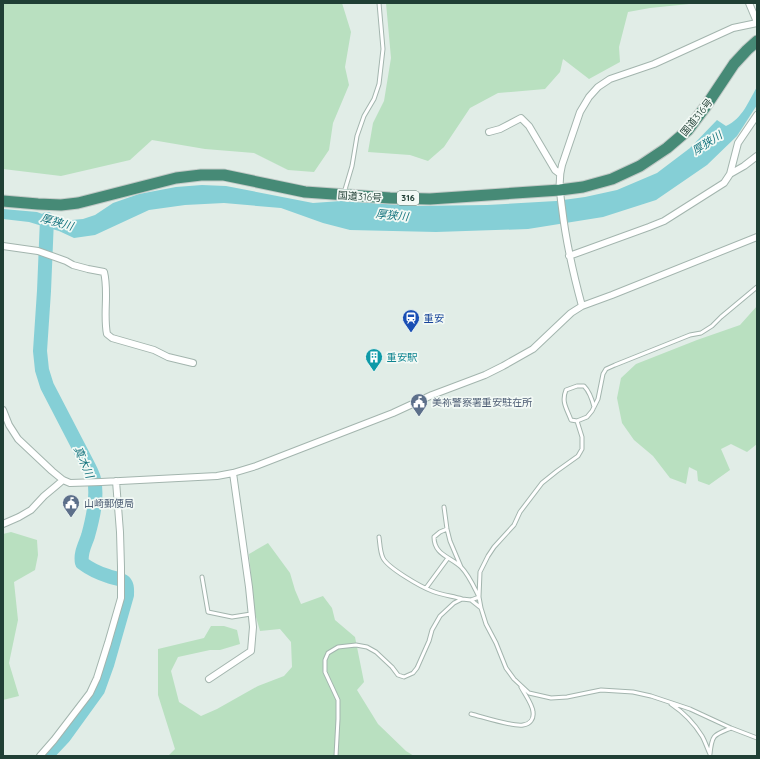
<svg xmlns="http://www.w3.org/2000/svg" width="760" height="759" font-family="Quicksand,'Noto Sans JP',sans-serif">
	<rect width="100%" height="100%" fill="#e1ede7"/>
	<path fill="#b9e0c0" d="M3,3H342L351,32L345,67L349,85L333,123L329,150L314,172L288,170L254,153L205,149L152,140L130,160L61,176L3,169Z
		M386,3H691L689,4L650,8L628,12L619,47L620,62L589,79L563,59L560,72L545,89L498,93L470,108L444,147L428,161L410,155L368,152L373,123L384,101L391,58Z
		M757,306V444L747,452L731,444L721,449L730,470L709,485L698,481L697,471L689,467L686,484L670,478L653,456L634,440L622,423L617,398L621,378L636,364L697,340L740,325Z
		M11,532L37,540L38,555L35,570L14,582L18,620L9,663L19,696L3,700V534Z
		M268,543L290,573L295,590L301,604L323,596L332,608L335,620L355,637L364,682L357,690L378,724L406,751L414,756H168L175,749L158,695V649L204,638L211,626H224L237,630L240,644L220,650H210L178,657L171,671L179,702L201,716L217,709L258,686L284,676L292,667L291,642L280,629L260,631L254,610L249,554Z"/>
	<path fill="#85cfd6" d="M757,87V105L737,136L707,165L656,200L603,217L528,229L436,232L350,230L323,223L281,208L224,203L185,205L149,210L95,235L74,238L59,231L29,222L3,219V209L37,212L61,221L83,219L95,215L113,203L139,194L176,187L202,185L226,186L313,203L341,201L416,206L487,205L556,201L585,197L617,190L657,173L690,148L717,120L726,126C743,118 748,102 757,87Z"/>
	<g fill="none" stroke-linecap="round" stroke-linejoin="round">
		<path stroke="#85cfd6" stroke-width="14" d="M46,756L64,737L98,690L107,665L127,595C127,591 128,584 123,581C119,578 112,578 108,576C98,573 90,569 82,563C80,553 85,545 88,536C93,518 98,497 94,479C93,475 91,471 89,467L47,386L42,370L40,351L44,291L47,219"/>
		<g stroke="#a3b5ae" stroke-width="5">
			<path id="service" d="M344,193L352,166L357,136L364,116L374,99L379,84L383,49L379,3
				M594,407C592,399 590,392 584,386H577L566,390C561,402 567,409 571,420L577,421L582,437V449L578,456L557,471L542,483L520,512L514,525L494,547L488,556L480,572L479,597L481,608L486,624L496,643L506,668L514,679L529,693L551,698L567,697L601,690L633,692L651,696L690,709L731,728L757,738
				M577,421L587,417L592,411L598,399L603,374L606,369L615,365L690,335L701,333L712,326L721,317L757,287
				M444,507L447,529L450,541L461,567
				M379,537C380,544 380,552 383,558C388,568 421,587 432,591C442,595 452,596 462,599
				M202,577L208,612L232,617L251,614
				M426,588L448,558
				M471,600L481,608
				M671,704C683,712 694,723 702,736C705,741 707,748 710,754C712,734 714,735 731,728
				M471,714C483,717 513,727 523,725C530,724 534,719 533,712C533,705 524,693 521,687
				M336,756L338,719V700L325,672V660L328,653L338,647L356,645L367,647L376,652L392,667L398,675L404,677L413,673L417,668L429,641L432,630L440,616L454,603L462,599L471,600L479,597C474,587 469,575 461,567C451,557 434,555 434,537L440,532L447,529"/>
		</g>
		<g stroke="#a3b5ae" stroke-width="8">
			<path id="minor" d="M749,3L757,22
				M489,132L500,129L521,118L529,126L555,170L559,173
				M730,174L744,166L757,156
				M3,246L38,251L66,261L73,265L88,269L104,272C109,292 103,314 107,334L112,338L154,350L168,357L193,363
				M569,256L649,227L664,221L724,183L730,174L738,143L757,115
				M582,306C573,273 566,242 562,208C560,193 558,180 562,165L580,112L589,97L598,87L610,79L654,64L733,28L757,23
				M3,410L9,425L18,439L52,471L63,480L70,483L101,482L217,476L233,473L256,466L393,413L432,395L485,375L503,366L533,349L571,313L582,306L612,295L757,237
				M3,524L19,517L31,510L44,496L56,486L63,480
				M209,679L251,651L253,627L249,587L233,473
				M40,756L54,740L90,693L97,678L108,643L121,598V567L120,532L116,481"/>
		</g>
		<g stroke="#c1c9c6" stroke-width="13">
			<path id="trunk" d="M3,201L38,204L61,205L78,203L176,178L201,175H224L305,192L390,198L430,199L560,190L583,187L612,179L640,166L667,148L688,130L706,106L734,64L747,50L757,41"/>
		</g>
		<use href="#service" stroke="#fff" stroke-width="3"/>
		<use href="#minor" stroke="#fff" stroke-width="6"/>
		<use href="#trunk" stroke="#468a76" stroke-width="11"/>
	</g>
	<defs>
		<g id="station-pin" transform="scale(0.9)"><path d="M0 17L-7.5 6A9.5 9.5 0 1 1 7.5 6Z" fill="#1a4fb4" stroke="#f2f9f5"/><path d="M-3-6H3Q5-6 5-4V2Q5 4 3 4L4.5 6H3L1.5 4h-3L-3 6H-4.5L-3 4Q-5 4-5 2V-4Q-5-6-3-6ZM-3.5-4v3h7v-3ZM-3.5 1v1.5H-2V1ZM2 1v1.5H3.5V1Z" fill="#fff"/></g>
		<g id="building-pin" transform="scale(0.9)"><path d="M0 17L-7.5 6A9.5 9.5 0 1 1 7.5 6Z" fill="#0f9aa8" stroke="#f2f9f5"/><path d="M-4-6H4V6H1V3H-1V6H-4ZM-2.5-4.3h1.7v1.8h-1.7ZM.8-4.3h1.7v1.8H.8ZM-2.5-1h1.7V.8h-1.7ZM.8-1h1.7V.8H.8Z" fill="#fff"/></g>
		<g id="civic-pin" transform="scale(0.9)"><path d="M0 17L-7.5 6A9.5 9.5 0 1 1 7.5 6Z" fill="#5c6f8a" stroke="#f2f9f5"/><path d="M-.6-6.5H3V-4.5H.6V-3L4-1V1h2V6H-6V1h2V-1L-.6-3ZM-1.2 2.5V6h2.4V2.5Z" fill="#fff"/></g>
	</defs>
	<g fill-rule="evenodd">
		<use href="#station-pin" x="411" y="318"/>
		<use href="#building-pin" x="374" y="357"/>
		<use href="#civic-pin" x="419" y="402"/>
		<use href="#civic-pin" x="71" y="503"/>
	</g>
	<g text-anchor="middle" stroke-width="3.5" stroke-linejoin="round" paint-order="stroke">
		<rect fill="#f2f9f5" stroke="#5f776f" stroke-width="1" x="397" y="191" width="22" height="14" rx="3"/>
		<g font-size="9" font-weight="bold" fill="#203f35">
			<text x="408" y="201">316</text>
		</g>
		<g font-size="10" fill="#203f35" stroke="#f2f9f5">
			<text transform="translate(696 117) rotate(-51)" y="4">国道316号</text>
			<text transform="translate(360 196) rotate(4)" y="4">国道316号</text>
		</g>
		<g font-size="10" fill="#164399" stroke="#f2f9f5" text-anchor="start">
			<text x="424" y="322">重安</text>
		</g>
		<g font-size="10" fill="#0d838f" stroke="#f2f9f5" text-anchor="start">
			<text x="387" y="361">重安駅</text>
		</g>
		<g font-size="10" fill="#4e5e75" stroke="#f2f9f5" text-anchor="start">
			<text x="432" y="406">美祢警察署重安駐在所</text>
			<text x="84" y="507">山崎郵便局</text>
		</g>
		<g font-size="11" font-style="italic" fill="#16757f" stroke="#f2f9f5">
			<text transform="translate(707 143) rotate(-33)" y="4">厚狭川</text>
			<text transform="translate(392 215) rotate(6)" y="4">厚狭川</text>
			<text transform="translate(57 222) rotate(16)" y="4">厚狭川</text>
			<text transform="translate(84 462) rotate(67)" y="4">真木川</text>
		</g>
	</g>
	<rect width="760" height="759" fill="none" stroke="#203f35" stroke-width="8"/>
</svg>
